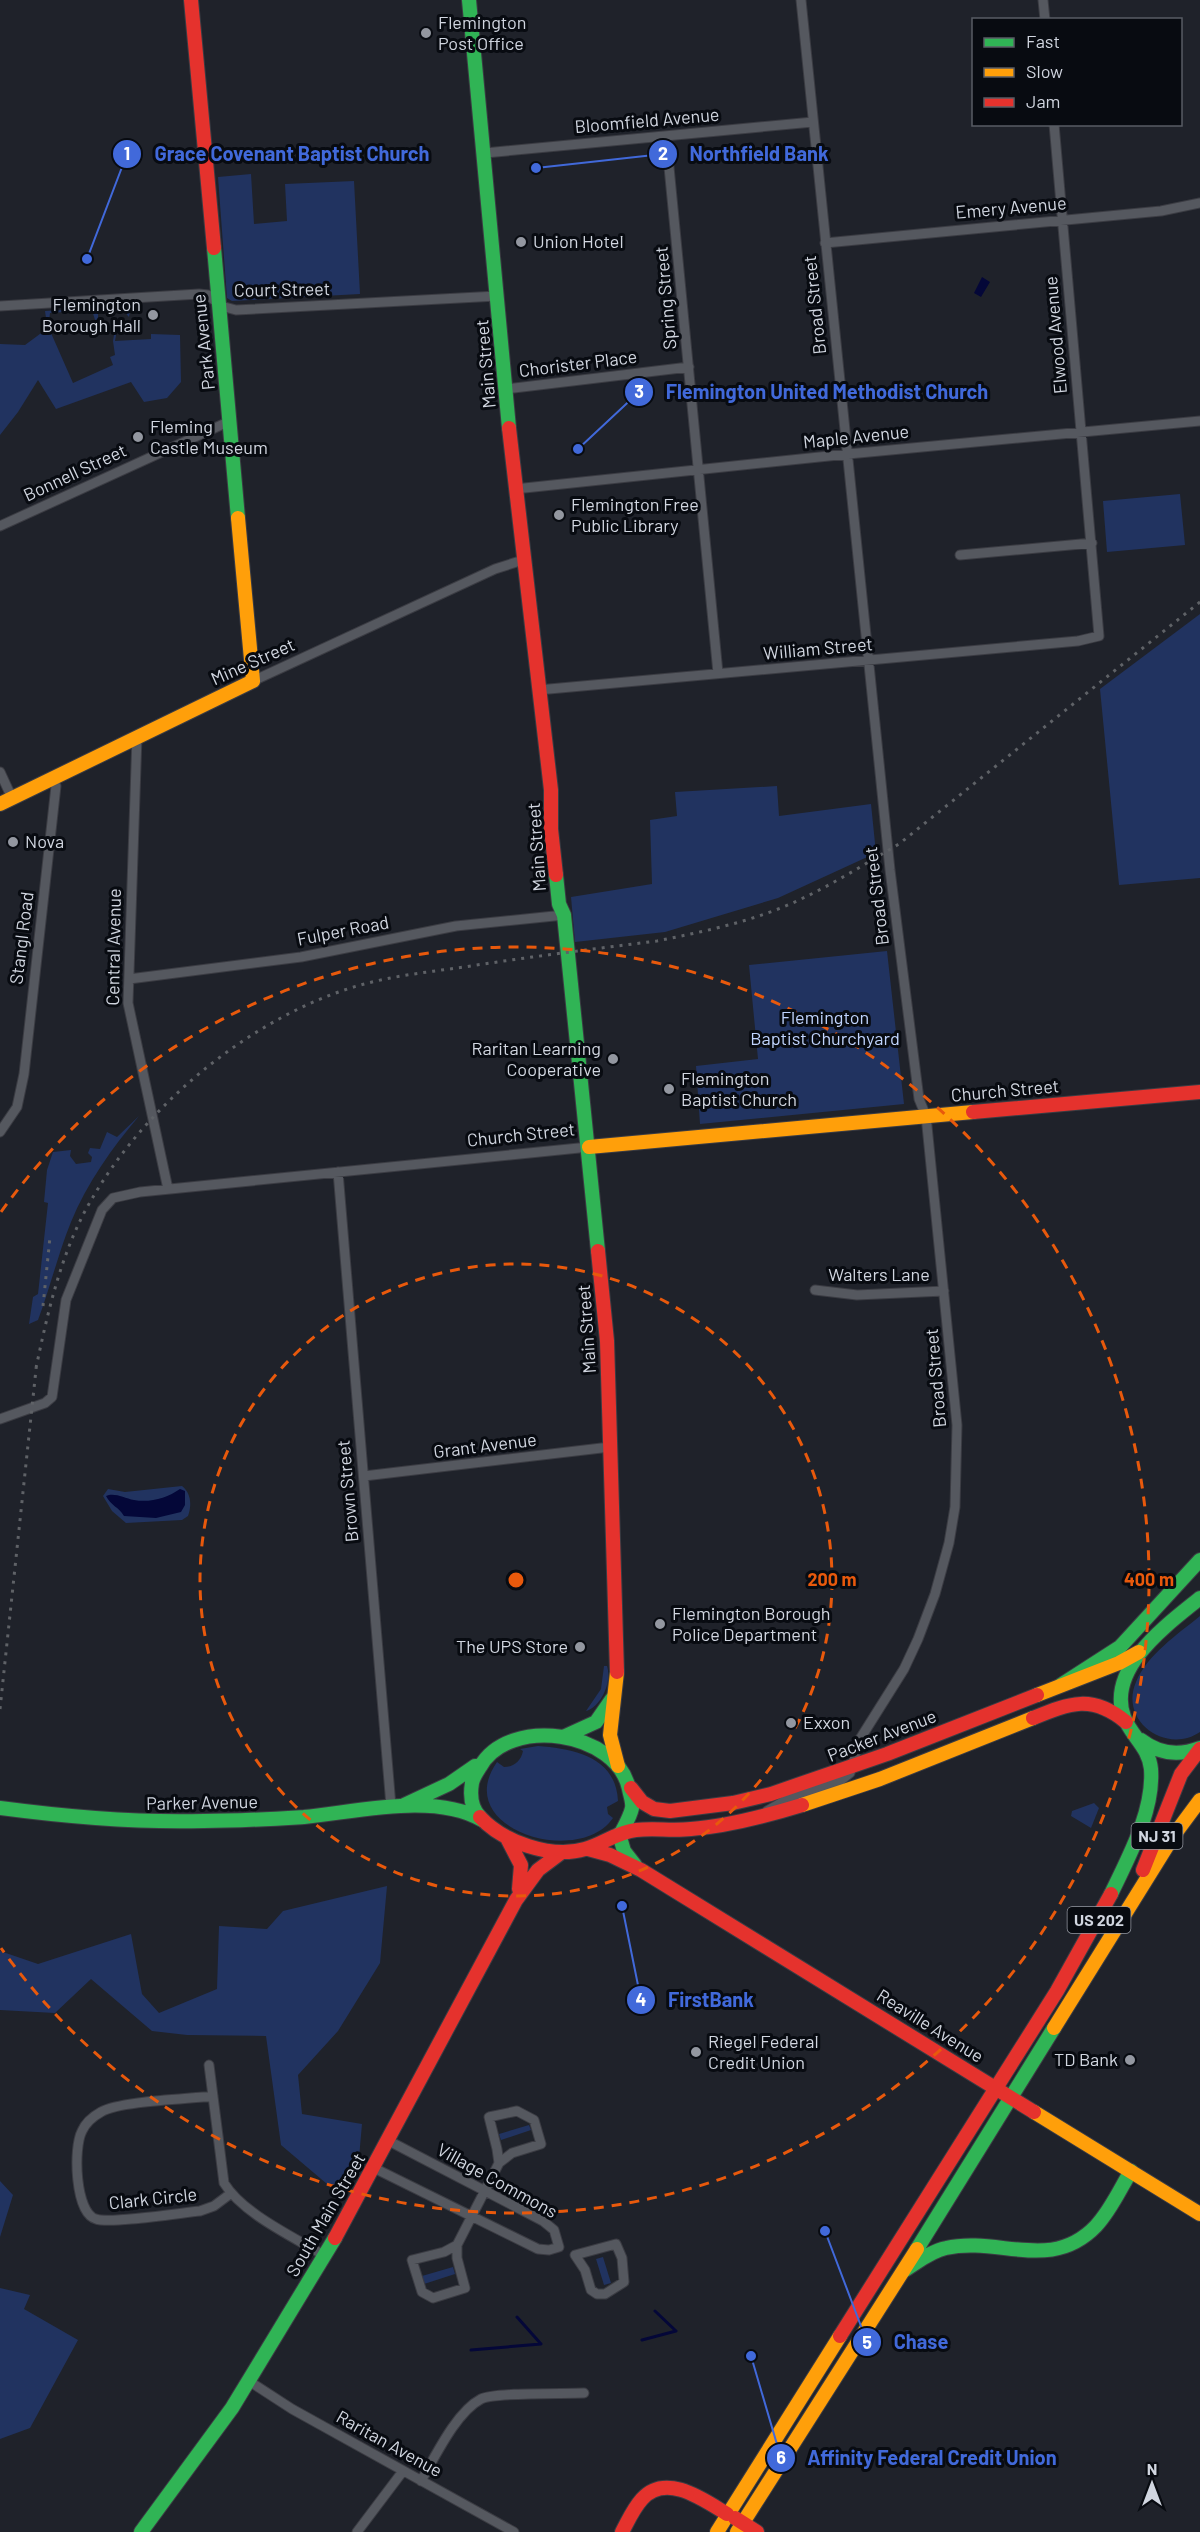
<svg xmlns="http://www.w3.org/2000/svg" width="1200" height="2532" font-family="Barlow,sans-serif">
	<rect width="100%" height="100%" fill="#1f222a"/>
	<path fill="#213360" d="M251,174L254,224L287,221L285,184L354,181L360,294L232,301L227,298L218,177Z
		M131,306L129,317L122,309L98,310V319L95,320L92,310L50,313L49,321L46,318L45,311Z
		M115,329L117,330L115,341L151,339V334L180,335L181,382L167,398L144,402L131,382L56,409L38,380L18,412L0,435V344L25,345L44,331L51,333L73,383L113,365L110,357L115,355L113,341Z
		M1180,494L1185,545L1107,552L1103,501Z
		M1200,614V878L1119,885L1100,689Z
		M777,786L779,816L871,804L876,853L778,898L665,932L575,942L571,897L652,884L650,820L677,816L675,792Z
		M887,951L904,1104L700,1124L696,1066L758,1059L749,965Z
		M139,1116C112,1148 87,1183 71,1222C58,1254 50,1288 38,1320L29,1324L33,1297L38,1294L48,1203L44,1202L47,1170L53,1152L71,1150L70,1156L76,1164L91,1162L92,1157L88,1153L90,1148L100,1149L107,1132L117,1137Z
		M182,1486C191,1493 192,1505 188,1516L182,1520L126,1523L112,1511L103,1496L108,1489L125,1492Z
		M1200,1616V1732C1166,1755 1119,1721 1136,1682C1147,1655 1178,1634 1200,1616Z
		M604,1666H607C612,1681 602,1706 586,1711L601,1689Z
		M538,1746C575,1749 616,1757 618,1801L607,1807L608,1814L613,1818C579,1868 450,1829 497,1762L504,1767C514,1767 521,1761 523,1751L520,1749Z
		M1094,1803L1099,1808L1091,1828L1071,1816L1072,1811Z
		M387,1886L380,1963L338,2031L298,2075L302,2114L362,2124L358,2169L340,2195L281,2145L266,2036L187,2035L152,2031L91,1979L55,2013L0,2010V1951L38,1964L131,1934L142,1994L159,2013L217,1989L219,1926L267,1929L283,1911Z
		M529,2125L531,2130L501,2140L499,2134Z
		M0,2181L13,2195L0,2237Z
		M603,2257L611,2283L604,2285L596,2259Z
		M453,2267L455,2274L424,2284L422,2276Z
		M0,2288L30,2295L24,2309L78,2340L30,2428L0,2439Z"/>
	<path fill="#040738" d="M982,277L990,282L981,297L974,293Z
		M180,1489L185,1491V1505L181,1512L156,1518L124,1516C119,1507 111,1506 106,1496C114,1492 124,1498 134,1500C150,1503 167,1498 180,1489Z"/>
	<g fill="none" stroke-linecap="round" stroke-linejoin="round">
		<path stroke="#040738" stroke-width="3" d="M655,2311L676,2331
			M517,2317L541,2344
			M642,2340L676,2331
			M471,2350L541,2344"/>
		<g stroke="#3b3c43" stroke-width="11">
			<path id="street" d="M1043,0L1045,20
				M666,136L718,673
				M485,153L813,122
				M825,243L1161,211L1200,203
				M0,306L199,294L208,295L221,306L236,310L497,296
				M506,389L689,367
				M515,489L848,454L1200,421
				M0,526L230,421
				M960,555L1092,543
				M253,681L495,569L523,560
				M538,690L1078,641L1099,636L1054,124
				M137,736L128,1003L168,1189
				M0,772L12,798
				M129,979L301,957L456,926L564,915
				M0,1132L17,1107L24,1074L56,786L52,779
				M338,1172L391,1806
				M815,1290L857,1295L944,1291
				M0,1419L45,1403L52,1397L66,1300L102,1210L113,1198L140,1192L589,1147
				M364,1476L610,1447
				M767,1811L786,1800L839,1782L850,1773L860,1739L904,1669L918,1639L935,1594L949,1543L955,1507L957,1425L926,1116L919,1099L890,870L801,0
				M209,2065L224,2183C243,2214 294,2237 325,2256
				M213,2096C188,2099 120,2101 101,2112C92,2117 86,2122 82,2131C73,2148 75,2213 96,2219C110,2224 180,2213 200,2211L214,2206L230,2194
				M517,2111L534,2120L541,2144L512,2153L499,2163L497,2149L489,2117Z
				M389,2141L543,2221L554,2230L559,2247
				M374,2168L538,2249L549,2250L559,2247
				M616,2244L622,2258L624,2282L605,2294H597L591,2290L585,2270L575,2255Z
				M457,2245V2258L465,2288L433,2298L422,2292L412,2260L444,2252Z
				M457,2245L499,2163
				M249,2381L292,2409L514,2532
				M421,2481C435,2457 456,2412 481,2399C495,2392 564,2394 584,2393
				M357,2532L403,2471"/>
		</g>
		<g stroke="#3b3c43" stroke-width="16">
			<path id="fast" d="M469,0L509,428
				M214,248L238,518
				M556,875L559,904L564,915L598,1251
				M1061,1685L1120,1647L1200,1560
				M563,1737L596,1722L612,1699
				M1141,1740C1159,1754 1179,1756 1200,1748
				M404,1805L449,1784L475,1766
				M0,1808C68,1817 135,1823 204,1821C237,1821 270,1819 304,1817C356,1812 435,1792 482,1820
				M480,1817C471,1808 470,1795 472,1783C473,1777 477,1772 480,1767C509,1715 617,1731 629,1789C630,1795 633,1802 632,1808C630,1817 625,1825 621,1833
				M619,1834L624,1851L635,1865
				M1111,1894C1129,1856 1154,1811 1151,1769C1149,1747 1131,1736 1124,1717C1106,1668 1168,1624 1200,1598
				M917,2249L1054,2028
				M905,2270C918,2262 931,2251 946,2248C999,2236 1051,2273 1096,2226C1111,2210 1120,2189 1131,2171
				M141,2532L232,2408L335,2238"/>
		</g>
		<g stroke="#3b3c43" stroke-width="16">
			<path id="slow" d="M0,804L253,681L238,518
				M589,1147L973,1112
				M617,1672L610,1735L618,1766
				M1037,1695L1119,1663L1139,1652
				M802,1805L880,1779L1033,1718
				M1054,2028L1174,1835L1200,1800
				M1034,2112L1200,2214
				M717,2532L840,2336
				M737,2532L917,2249"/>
		</g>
		<g stroke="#3b3c43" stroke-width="16">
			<path id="jam" d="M191,0L214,248
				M509,428L551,790V829L556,875
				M973,1112L1200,1092
				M598,1251L607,1341L617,1672
				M1033,1718C1070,1703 1092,1694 1126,1722
				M631,1788L642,1802L654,1809L670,1811L733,1803L771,1794L887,1754L1037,1695
				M480,1817C503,1842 551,1859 585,1849C603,1844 617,1832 636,1830C654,1828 672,1831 691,1829C729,1826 766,1816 802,1805
				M507,1838L521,1865L519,1889
				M588,1849L610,1855L641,1870L1034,2112
				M1143,1870L1181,1774L1200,1749
				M335,2238L516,1900L538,1870L562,1852
				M840,2336L1057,1991L1111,1894
				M735,2518L757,2532
				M622,2532C628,2521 633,2509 642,2499C666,2472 704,2500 727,2514"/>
		</g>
		<use href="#street" stroke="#55585f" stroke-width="9"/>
		<use href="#fast" stroke="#30b455" stroke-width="14"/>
		<use href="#slow" stroke="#ff9f0a" stroke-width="14"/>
		<use href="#jam" stroke="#e5322d" stroke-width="14"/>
		<path stroke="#5f6267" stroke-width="3" stroke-dasharray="3 6" stroke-linecap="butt" d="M43,1306L50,1237
			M36,1368C48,1311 62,1248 93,1197C148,1103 252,1017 357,986C391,976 428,972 464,967C528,957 593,949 657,941C696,933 736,925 773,911C818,894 858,868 899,844L1200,602
			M0,1709L37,1360"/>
	</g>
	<g fill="none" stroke="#e8590c" stroke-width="3" stroke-dasharray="10 8">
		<circle cx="516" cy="1580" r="316"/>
		<path d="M1 1212A633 633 0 1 1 1 1948"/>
	</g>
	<g fill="#9397a0" stroke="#080b11" stroke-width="2">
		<circle cx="426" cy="33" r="6"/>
		<circle cx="521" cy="242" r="6"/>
		<circle cx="153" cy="315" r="6"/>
		<circle cx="138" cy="437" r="6"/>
		<circle cx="559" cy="515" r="6"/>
		<circle cx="13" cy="842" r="6"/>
		<circle cx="613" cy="1059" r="6"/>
		<circle cx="669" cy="1089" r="6"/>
		<circle cx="660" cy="1624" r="6"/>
		<circle cx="580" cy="1647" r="6"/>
		<circle cx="791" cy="1723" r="6"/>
		<circle cx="696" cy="2052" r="6"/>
		<circle cx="1130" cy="2060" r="6"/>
	</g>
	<g text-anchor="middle" stroke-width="6" stroke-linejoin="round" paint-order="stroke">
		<g fill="#080b11" stroke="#9599a2" stroke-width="1.5">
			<rect x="1131.5" y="1823" width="51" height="26" rx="4.5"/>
			<rect x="1067.5" y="1907" width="63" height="26" rx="4.5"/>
		</g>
		<g font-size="16" font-weight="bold" fill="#d1d6e0">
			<text x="1157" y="1842">NJ 31</text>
			<text x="1099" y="1926">US 202</text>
		</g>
		<g font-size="18" fill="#d1d6e0" stroke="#080b11" text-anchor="start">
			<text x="438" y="29">Flemington<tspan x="438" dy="21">Post Office</tspan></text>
			<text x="533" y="248">Union Hotel</text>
			<text x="141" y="311" text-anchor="end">Flemington<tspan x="141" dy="21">Borough Hall</tspan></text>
			<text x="150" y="433">Fleming<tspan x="150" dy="21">Castle Museum</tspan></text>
			<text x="571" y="511">Flemington Free<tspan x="571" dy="21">Public Library</tspan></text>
			<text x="25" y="848">Nova</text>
			<text x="601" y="1055" text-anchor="end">Raritan Learning<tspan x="601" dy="21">Cooperative</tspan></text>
			<text x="681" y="1085">Flemington<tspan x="681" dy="21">Baptist Church</tspan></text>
			<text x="672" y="1620">Flemington Borough<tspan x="672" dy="21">Police Department</tspan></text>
			<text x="568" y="1653" text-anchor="end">The UPS Store</text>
			<text x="803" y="1729">Exxon</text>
			<text x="708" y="2048">Riegel Federal<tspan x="708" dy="21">Credit Union</tspan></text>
			<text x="1118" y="2066" text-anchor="end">TD Bank</text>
		</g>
		<g font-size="18" fill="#d1d6e0" stroke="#080b11">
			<text transform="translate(647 121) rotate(-5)" y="6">Bloomfield Avenue</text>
			<text transform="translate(1011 208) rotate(-5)" y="6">Emery Avenue</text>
			<text transform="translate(282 290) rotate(-1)" y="6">Court Street</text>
			<text transform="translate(666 298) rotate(-95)" y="6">Spring Street</text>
			<text transform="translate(815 305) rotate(-96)" y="6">Broad Street</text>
			<text transform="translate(1056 335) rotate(-95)" y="6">Elwood Avenue</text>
			<text transform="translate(204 342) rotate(-96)" y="6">Park Avenue</text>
			<text transform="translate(486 364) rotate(-95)" y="6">Main Street</text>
			<text transform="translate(578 364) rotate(-7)" y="6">Chorister Place</text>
			<text transform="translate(856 437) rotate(-6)" y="6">Maple Avenue</text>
			<text transform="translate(75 473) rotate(-25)" y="6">Bonnell Street</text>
			<text transform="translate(818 649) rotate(-5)" y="6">William Street</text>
			<text transform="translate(253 662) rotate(-24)" y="6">Mine Street</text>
			<text transform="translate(537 847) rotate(-94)" y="6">Main Street</text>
			<text transform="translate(877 896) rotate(-97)" y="6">Broad Street</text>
			<text transform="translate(343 931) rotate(-11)" y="6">Fulper Road</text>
			<text transform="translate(22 938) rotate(-83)" y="6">Stangl Road</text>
			<text transform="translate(114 947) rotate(-89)" y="6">Central Avenue</text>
			<text transform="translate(1005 1091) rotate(-5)" y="6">Church Street</text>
			<text transform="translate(521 1135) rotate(-6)" y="6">Church Street</text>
			<text x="879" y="1281">Walters Lane</text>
			<text transform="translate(587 1329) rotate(-94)" y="6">Main Street</text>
			<text transform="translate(936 1378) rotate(-95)" y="6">Broad Street</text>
			<text transform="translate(485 1446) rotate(-7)" y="6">Grant Avenue</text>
			<text transform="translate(348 1491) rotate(-95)" y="6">Brown Street</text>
			<text transform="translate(882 1736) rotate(-21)" y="6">Packer Avenue</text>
			<text transform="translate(202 1803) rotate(-1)" y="6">Parker Avenue</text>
			<text transform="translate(930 2026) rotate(32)" y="6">Reaville Avenue</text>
			<text transform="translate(497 2181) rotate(29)" y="6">Village Commons</text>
			<text transform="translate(153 2199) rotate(-6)" y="6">Clark Circle</text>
			<text transform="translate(326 2215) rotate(-60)" y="6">South Main Street</text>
			<text transform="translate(389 2444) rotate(29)" y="6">Raritan Avenue</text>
		</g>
		<g font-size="18" fill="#c0d4fe" stroke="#080b11">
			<text x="825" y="1024">Flemington<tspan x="825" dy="21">Baptist Churchyard</tspan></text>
		</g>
	</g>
	<circle cx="516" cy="1580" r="9" fill="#e8590c" stroke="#080b11" stroke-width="3"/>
	<g font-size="18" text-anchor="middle" font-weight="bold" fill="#e8590c" stroke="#080b11" stroke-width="6" stroke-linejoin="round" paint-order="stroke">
		<text x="832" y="1586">200 m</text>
		<text x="1149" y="1586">400 m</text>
	</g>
	<path fill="none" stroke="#4169da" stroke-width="2" d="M87 259L127 154M536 168L663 154M578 449L639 392M622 1906L641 2000M825 2231L867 2342M751 2356L781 2458"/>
	<g fill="#4169da" stroke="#080b11" stroke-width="2">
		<circle cx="87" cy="259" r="6"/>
		<circle cx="536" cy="168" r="6"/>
		<circle cx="578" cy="449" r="6"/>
		<circle cx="622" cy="1906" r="6"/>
		<circle cx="825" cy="2231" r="6"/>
		<circle cx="751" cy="2356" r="6"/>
		<circle cx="127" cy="154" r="15"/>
		<circle cx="663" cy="154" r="15"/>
		<circle cx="639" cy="392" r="15"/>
		<circle cx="641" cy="2000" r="15"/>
		<circle cx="867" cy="2342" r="15"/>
		<circle cx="781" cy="2458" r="15"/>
	</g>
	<g font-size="18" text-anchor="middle" font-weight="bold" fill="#fff">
		<text x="127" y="160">1</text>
		<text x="663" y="160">2</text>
		<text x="639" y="398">3</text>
		<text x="641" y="2006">4</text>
		<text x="867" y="2349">5</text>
		<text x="781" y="2464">6</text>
	</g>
	<g font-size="20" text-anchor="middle" font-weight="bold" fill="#4169da" stroke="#080b11" stroke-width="6" stroke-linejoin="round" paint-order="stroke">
		<text x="292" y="161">Grace Covenant Baptist Church</text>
		<text x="759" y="161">Northfield Bank</text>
		<text x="827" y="399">Flemington United Methodist Church</text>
		<text x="711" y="2007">FirstBank</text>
		<text x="921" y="2349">Chase</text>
		<text x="932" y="2465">Affinity Federal Credit Union</text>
	</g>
	<rect x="972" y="18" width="210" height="108" fill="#080b11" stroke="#585c64" stroke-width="1.5"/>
	<rect x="984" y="38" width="30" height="9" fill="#30b455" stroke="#585c64" stroke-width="1.5"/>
	<text x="1026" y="48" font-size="18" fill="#d1d6e0">Fast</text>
	<rect x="984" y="68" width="30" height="9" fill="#ff9f0a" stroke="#585c64" stroke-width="1.5"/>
	<text x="1026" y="78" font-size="18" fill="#d1d6e0">Slow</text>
	<rect x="984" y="98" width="30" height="9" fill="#e5322d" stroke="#585c64" stroke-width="1.5"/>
	<text x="1026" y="108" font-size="18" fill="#d1d6e0">Jam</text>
	<g transform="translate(1152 2484)" stroke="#080b11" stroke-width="4.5" paint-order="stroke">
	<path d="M0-4.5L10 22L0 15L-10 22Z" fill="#d1d6e0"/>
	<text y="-9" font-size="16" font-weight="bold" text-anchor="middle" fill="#d1d6e0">N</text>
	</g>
</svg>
